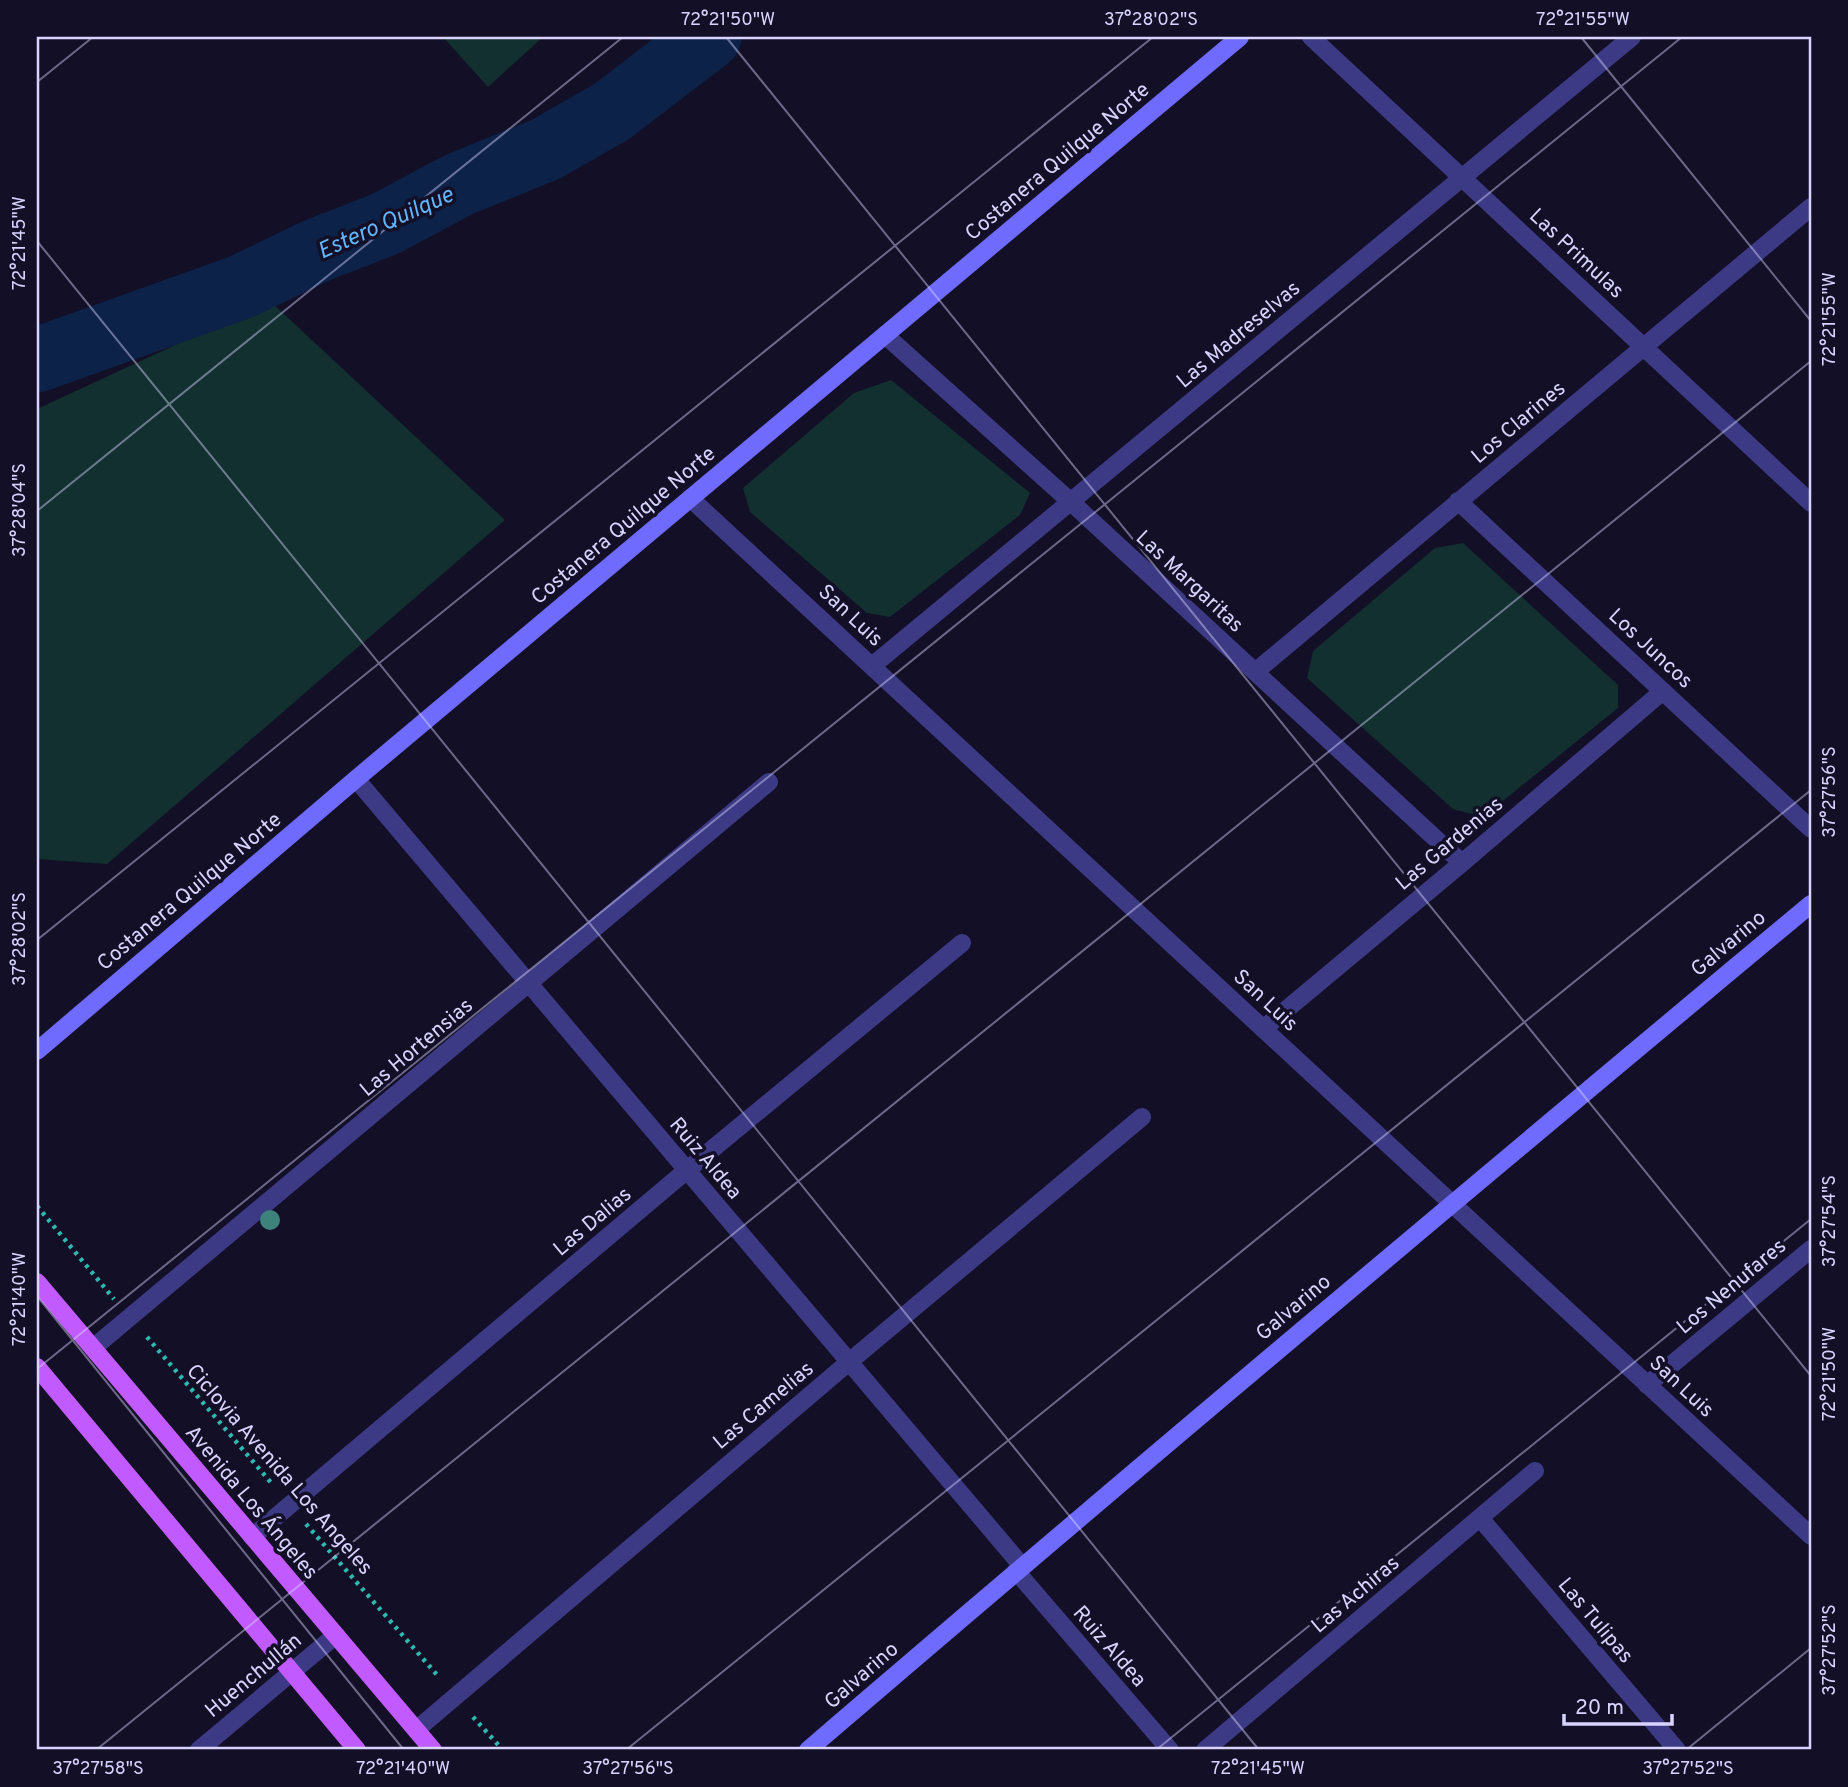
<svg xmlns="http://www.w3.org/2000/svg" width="1848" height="1787" font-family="Overpass,sans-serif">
	<rect width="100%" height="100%" fill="#130f26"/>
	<path fill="#12302f" d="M443,37H543L488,87Z
		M270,301L505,520L107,864L37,859V409Z
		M891,380L1030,493L1020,515L890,617L867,613L750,512L743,488L854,393Z
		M1463,543L1618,685V708L1483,817L1453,809L1307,678L1313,651L1435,548Z"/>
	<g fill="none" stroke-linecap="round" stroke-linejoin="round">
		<path stroke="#0c2248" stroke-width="65" d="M37,360L241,287L318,250L385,224L458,185L546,149L611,112L709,37"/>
		<path stroke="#2fb8b0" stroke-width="4.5" stroke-dasharray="3.5 5" stroke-linecap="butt" d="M37,1206L114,1299
			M147,1337L273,1485
			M306,1524L438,1676
			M473,1717L503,1750"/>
		<path stroke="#3d3a85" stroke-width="18" d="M1311,37L1811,503
			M885,335L1071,502L1462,863
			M690,498L1811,1536
			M1458,501L1811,829
			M872,666L1632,37
			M1255,672L1811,207
			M356,779L1022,1566
			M1263,1029L1462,863L1663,691
			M93,1348L769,782
			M1647,1385L1811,1249
			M1480,1518L1677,1750
			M252,1537L687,1170L962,943
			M1016,1571L1170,1750
			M416,1730L849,1362L1142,1117
			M199,1750L336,1635
			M1205,1750L1535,1471"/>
		<path stroke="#6f6bff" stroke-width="18" d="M37,1051L356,779L1240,37
			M808,1750C1140,1465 1475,1184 1811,904"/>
		<path stroke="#c25bff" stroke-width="18" d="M37,1282L433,1750
			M37,1367L357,1750"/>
	</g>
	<circle fill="#3d827b" cx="270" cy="1220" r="10"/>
	<path fill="none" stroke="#d9d4ff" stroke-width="2" stroke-opacity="0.45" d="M726,37L1811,1376M1581,37L1811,321M37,82L93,37M37,241L1259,1750M37,511L623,37M37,940L1153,37M37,1296L404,1750M37,1369L1682,37M96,1750L1811,361M626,1750L1811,790M1156,1750L1811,1219M1686,1750L1811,1648"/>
	<g text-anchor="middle" stroke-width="7" stroke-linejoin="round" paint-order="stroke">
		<g font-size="21" fill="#d9d4ff" stroke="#130f26">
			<text transform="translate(1057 161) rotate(-40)" y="7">Costanera Quilque Norte</text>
			<text transform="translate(1577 253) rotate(43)" y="7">Las Primulas</text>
			<text transform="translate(1238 334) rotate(-40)" y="7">Las Madreselvas</text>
			<text transform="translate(1518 422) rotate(-40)" y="7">Los Clarines</text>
			<text transform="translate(623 525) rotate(-40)" y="7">Costanera Quilque Norte</text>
			<text transform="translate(1190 581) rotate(43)" y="7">Las Margaritas</text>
			<text transform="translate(851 615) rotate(43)" y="7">San Luis</text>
			<text transform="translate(1651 648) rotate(43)" y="7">Los Juncos</text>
			<text transform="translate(1449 843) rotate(-40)" y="7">Las Gardenias</text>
			<text transform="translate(189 891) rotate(-40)" y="7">Costanera Quilque Norte</text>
			<text transform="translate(1728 943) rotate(-40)" y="7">Galvarino</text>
			<text transform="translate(1266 1000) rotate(43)" y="7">San Luis</text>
			<text transform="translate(416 1047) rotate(-40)" y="7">Las Hortensias</text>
			<text transform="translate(706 1158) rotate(50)" y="7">Ruiz Aldea</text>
			<text transform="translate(592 1221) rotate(-40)" y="7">Las Dalias</text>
			<text transform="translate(1731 1286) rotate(-40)" y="7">Los Nenufares</text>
			<text transform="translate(1293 1307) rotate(-40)" y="7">Galvarino</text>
			<text transform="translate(1682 1386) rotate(43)" y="7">San Luis</text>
			<text transform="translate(763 1405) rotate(-40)" y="7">Las Camelias</text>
			<text transform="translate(280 1469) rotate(49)" y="7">Ciclovia Avenida Los Angeles</text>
			<text transform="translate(252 1502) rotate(50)" y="7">Avenida Los Ángeles</text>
			<text transform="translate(1355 1594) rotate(-40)" y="7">Las Achiras</text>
			<text transform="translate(1596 1620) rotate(50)" y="7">Las Tulipas</text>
			<text transform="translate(1110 1646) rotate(49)" y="7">Ruiz Aldea</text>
			<text transform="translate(253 1675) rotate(-40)" y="7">Huenchullán</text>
			<text transform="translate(861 1675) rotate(-41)" y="7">Galvarino</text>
		</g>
		<g font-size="23" font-style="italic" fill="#62b6ff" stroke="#130f26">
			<text transform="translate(385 222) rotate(-24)" y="8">Estero Quilque</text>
		</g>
	</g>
	<rect width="1848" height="1787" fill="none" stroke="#130f26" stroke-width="77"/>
	<path d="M1564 1714v10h108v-10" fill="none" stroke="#d9d4ff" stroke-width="3.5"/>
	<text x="1575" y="1714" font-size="21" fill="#d9d4ff" stroke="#130f26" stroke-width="5" paint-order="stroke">20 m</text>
	<rect x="38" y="38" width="1772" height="1710" fill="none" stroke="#d9d4ff" stroke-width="2.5"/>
	<g font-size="18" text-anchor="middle" fill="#d9d4ff">
		<text x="728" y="25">72°21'50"W</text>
		<text x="1151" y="25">37°28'02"S</text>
		<text x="1583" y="25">72°21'55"W</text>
		<text transform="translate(19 243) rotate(-90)" y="6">72°21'45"W</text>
		<text transform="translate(1829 319) rotate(-90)" y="6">72°21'55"W</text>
		<text transform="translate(19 510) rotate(-90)" y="6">37°28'04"S</text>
		<text transform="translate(1829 792) rotate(-90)" y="6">37°27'56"S</text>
		<text transform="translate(19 939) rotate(-90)" y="6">37°28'02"S</text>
		<text transform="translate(1829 1221) rotate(-90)" y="6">37°27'54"S</text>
		<text transform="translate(19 1299) rotate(-90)" y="6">72°21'40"W</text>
		<text transform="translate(1829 1374) rotate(-90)" y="6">72°21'50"W</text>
		<text transform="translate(1829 1650) rotate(-90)" y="6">37°27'52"S</text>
		<text x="98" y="1774">37°27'58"S</text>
		<text x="403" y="1774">72°21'40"W</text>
		<text x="628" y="1774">37°27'56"S</text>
		<text x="1258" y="1774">72°21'45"W</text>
		<text x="1688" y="1774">37°27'52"S</text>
	</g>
</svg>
